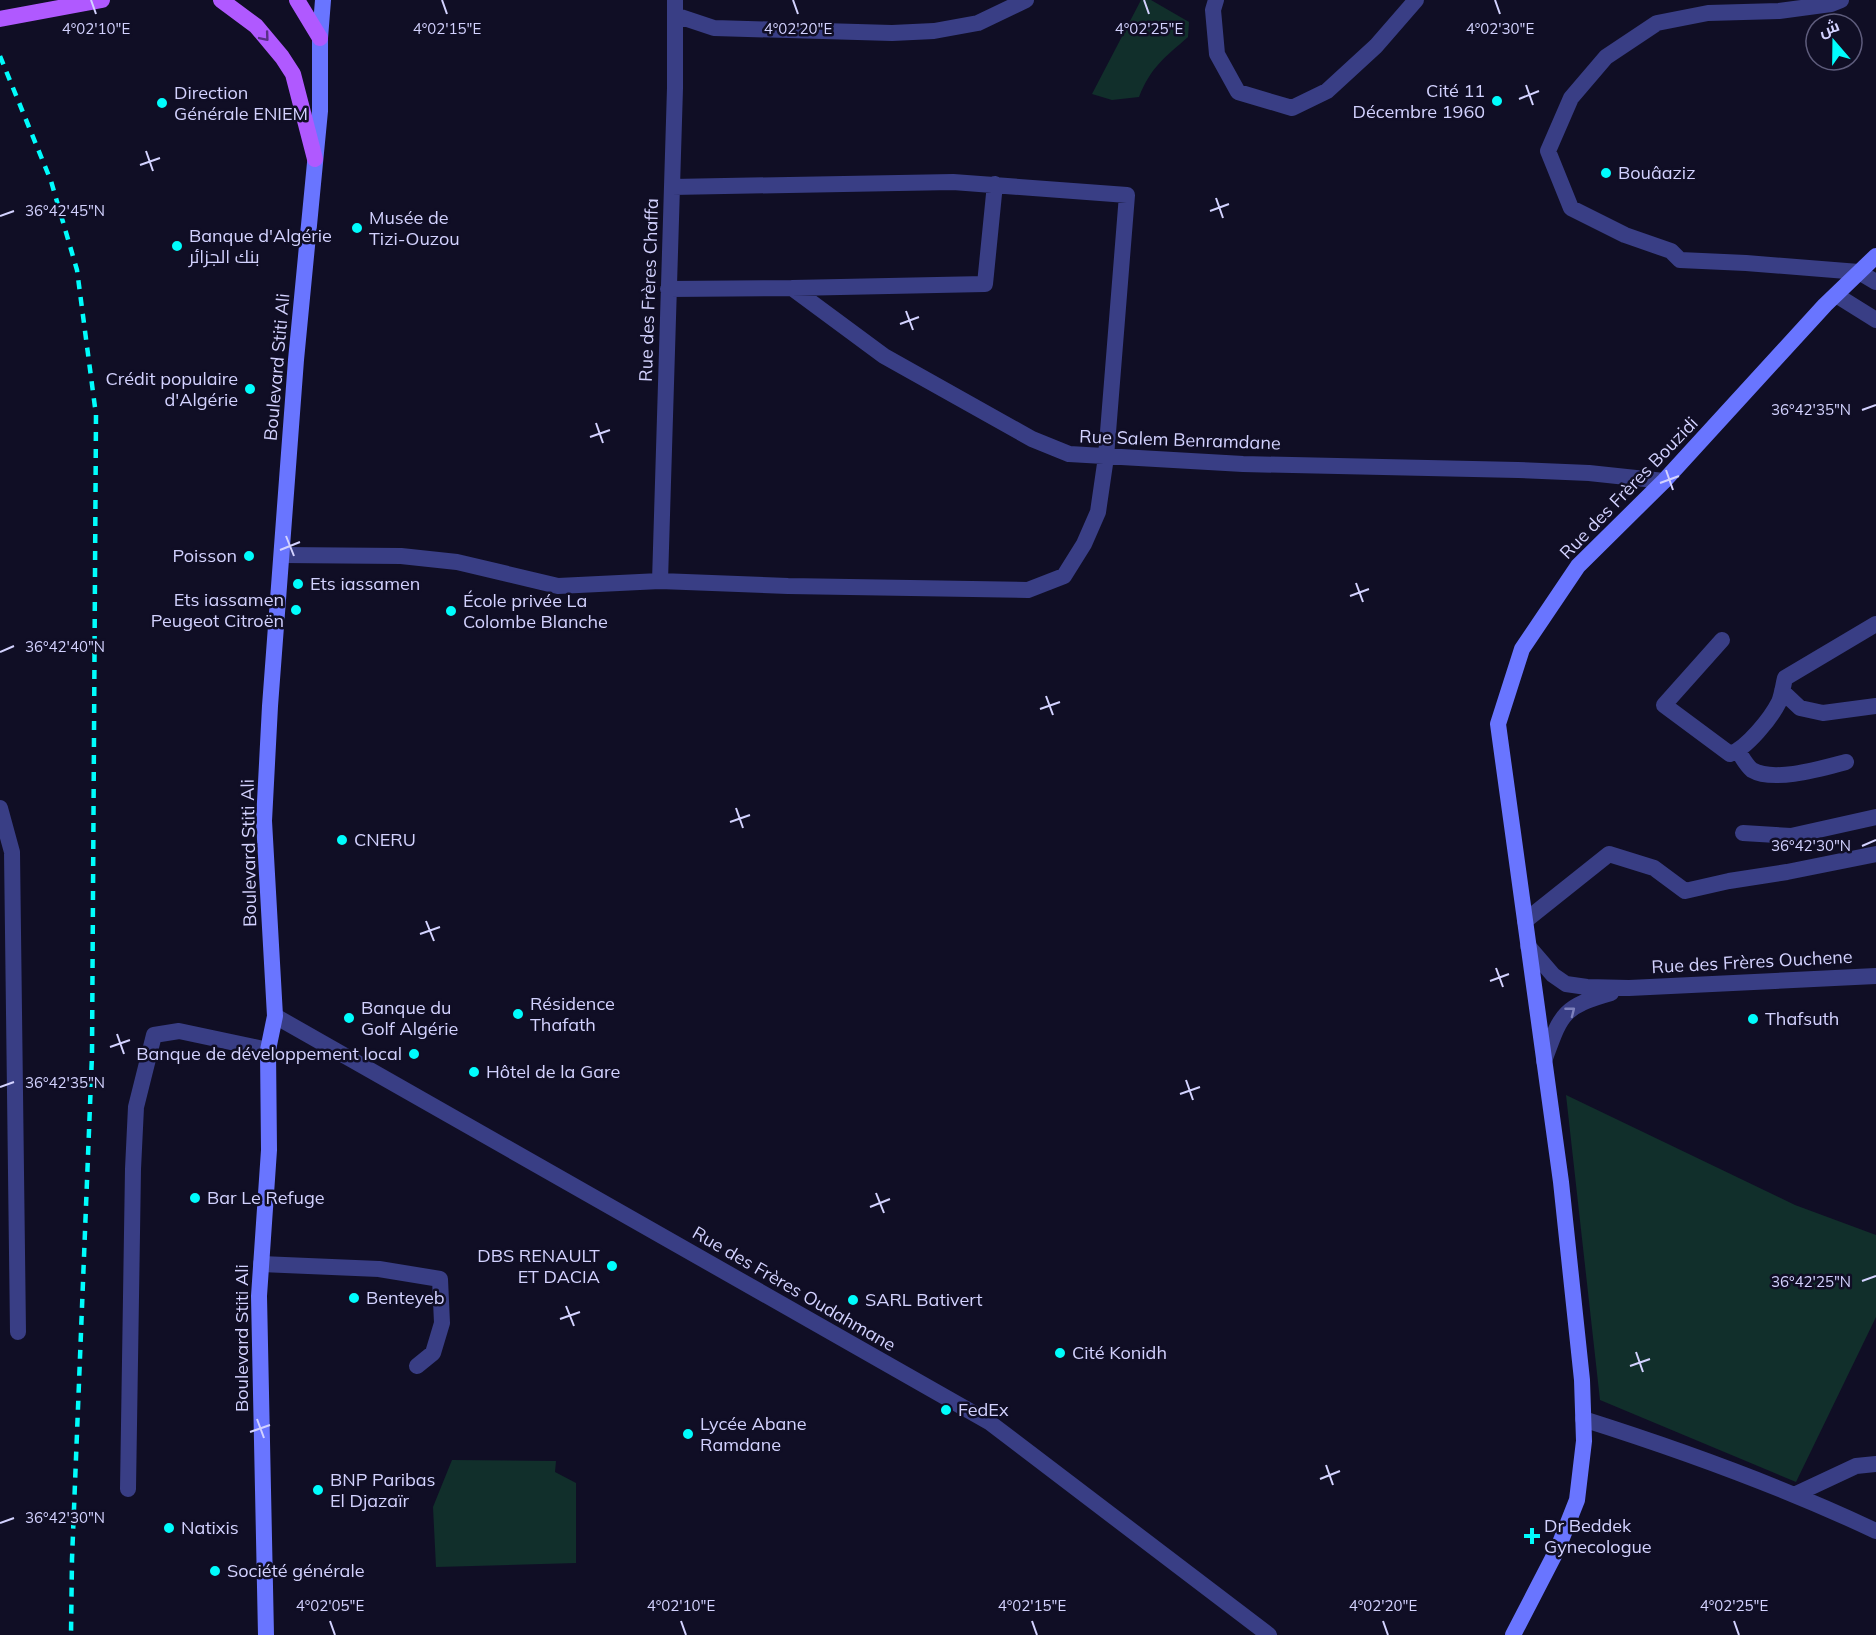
<svg xmlns="http://www.w3.org/2000/svg" width="1876" height="1635" font-family="Mulish,Cairo,sans-serif">
	<rect width="100%" height="100%" fill="#100e25"/>
	<path fill="#112f2b" d="M1141,0H1151L1189,22L1188,37C1164,58 1151,67 1139,97L1112,100L1092,94Z
		M1566,1095L1795,1205L1876,1235V1317L1796,1482L1600,1400Z
		M452,1460L556,1461L555,1472L576,1483V1563L436,1567L433,1507Z"/>
	<g fill="none" stroke-linecap="round" stroke-linejoin="round">
		<path stroke="#393e85" stroke-width="16" d="M1216,0L1213,10L1217,54L1238,92L1292,108L1327,91L1376,46L1416,0
			M1841,0L1831,4L1779,11L1708,13L1657,23L1606,57L1571,98L1548,151L1571,208L1625,235L1671,251L1680,260L1746,263L1859,272L1876,282
			M675,15L714,28L892,33L934,31L978,23L1026,0
			M792,288L985,284L995,184
			M668,289L792,288L884,356L1032,439L1069,454L1243,464L1518,470L1589,473L1664,481
			M1836,295L1876,320
			M283,555L401,556L457,562L558,586L660,581L788,586L1028,590L1064,576L1084,544L1098,512L1106,457L1127,195L953,182L672,187
			M660,581L675,88V0
			M1722,640L1664,705L1730,754C1747,748 1771,718 1779,702C1782,695 1783,686 1785,678L1876,624
			M1782,691L1800,708L1823,713L1876,706
			M1738,751C1742,757 1746,765 1752,770C1774,783 1823,768 1846,762
			M0,808L12,852L18,1332
			M1743,833L1791,836L1876,817
			M1525,921L1609,854L1654,868L1685,891L1729,881L1787,872L1876,854
			M275,1016L989,1422L1269,1635
			M261,1264L379,1269L440,1279L442,1323L433,1353L417,1366
			M1583,1419C1681,1450 1783,1487 1876,1531
			M128,1489L133,1169L136,1107L154,1035L179,1031L268,1050
			M1794,1495L1856,1466L1876,1464"/>
		<path stroke="#393e85" stroke-width="16" d="M1528,946L1553,975L1566,984L1587,987L1629,988L1876,976
			M1544,1061C1561,1015 1561,1007 1611,993"/>
		<path stroke="#6975ff" stroke-width="16" d="M266,1635L259,1296L269,1150L268,1050L275,1016L264,821L270,706L296,360L320,111V38L323,0
			M1513,1635L1558,1548L1577,1500L1584,1441L1582,1380L1561,1182L1498,724L1522,649L1578,566L1664,481L1825,305L1876,256"/>
		<path stroke="#b059ff" stroke-width="16" d="M221,0L256,26L282,57L293,74L315,159
			M297,0L320,38
			M0,19L102,0"/>
		<path stroke="#00fdfd" stroke-width="4.5" stroke-dasharray="9 8" stroke-linecap="butt" d="M0,56L51,181L77,270L96,415L92,1055L72,1559L71,1635"/>
	</g>
	<defs><path id="oneway-chevron" d="M-2-3.5L2.5 0L-2 3.5" fill="none" stroke-width="1.6" stroke-linecap="round" stroke-linejoin="round" transform="scale(1.5)"/></defs>
	<use stroke="#583087" href="#oneway-chevron" transform="translate(265 37) rotate(50)"/>
	<use stroke="#7e81bc" href="#oneway-chevron" transform="translate(1571 1011) rotate(-38)"/>
	<path fill="none" stroke="#d3d2ff" stroke-width="2" d="M91,0L96,14M442,0L447,14M793,0L798,14M1144,0L1149,14M1495,0L1500,14M1526,85L1533,105M1519,99L1539,91M146,151L153,171M140,165L160,158M1216,198L1223,218M1210,211L1229,204M0,216L14,211M906,311L913,330M900,324L919,317M1862,410L1876,405M596,423L603,443M590,437L610,430M1666,470L1673,490M1660,483L1679,476M286,536L294,556M280,550L300,542M1356,583L1363,602M1350,596L1369,589M0,652L14,646M1046,696L1053,715M1040,709L1060,702M736,808L743,828M730,822L750,815M1862,846L1876,840M426,921L434,941M420,934L440,927M1496,968L1503,987M1490,981L1509,974M117,1034L124,1054M110,1047L130,1040M1186,1080L1193,1100M0,1087L14,1082M1180,1094L1200,1087M876,1193L884,1213M870,1207L890,1199M1862,1281L1876,1276M566,1306L574,1326M560,1319L580,1312M1636,1352L1643,1372M1630,1366L1650,1359M257,1419L264,1438M250,1432L270,1425M1326,1465L1333,1485M1320,1479L1340,1471M0,1523L14,1518M330,1621L335,1635M681,1621L686,1635M1032,1621L1037,1635M1383,1621L1388,1635M1734,1621L1739,1635"/>
	<g fill="#00fdfd" stroke="#100e25" stroke-width="2">
		<circle cx="1497" cy="101" r="6"/>
		<circle cx="162" cy="103" r="6"/>
		<circle cx="1606" cy="173" r="6"/>
		<circle cx="357" cy="228" r="6"/>
		<circle cx="177" cy="246" r="6"/>
		<circle cx="250" cy="389" r="6"/>
		<circle cx="249" cy="556" r="6"/>
		<circle cx="298" cy="584" r="6"/>
		<circle cx="296" cy="610" r="6"/>
		<circle cx="451" cy="611" r="6"/>
		<circle cx="342" cy="840" r="6"/>
		<circle cx="518" cy="1014" r="6"/>
		<circle cx="349" cy="1018" r="6"/>
		<circle cx="1753" cy="1019" r="6"/>
		<circle cx="414" cy="1054" r="6"/>
		<circle cx="474" cy="1072" r="6"/>
		<circle cx="195" cy="1198" r="6"/>
		<circle cx="612" cy="1266" r="6"/>
		<circle cx="354" cy="1298" r="6"/>
		<circle cx="853" cy="1300" r="6"/>
		<circle cx="1060" cy="1353" r="6"/>
		<circle cx="946" cy="1410" r="6"/>
		<circle cx="688" cy="1434" r="6"/>
		<circle cx="318" cy="1490" r="6"/>
		<circle cx="169" cy="1528" r="6"/>
		<path d="M1529 1527h6v6h6v6h-6v6h-6v-6h-6v-6h6z"/>
		<circle cx="215" cy="1571" r="6"/>
	</g>
	<g text-anchor="middle" stroke-width="5" stroke-linejoin="round" paint-order="stroke">
		<g font-size="18" fill="#d3d2ff" stroke="#100e25" text-anchor="start">
			<text x="1485" y="97" text-anchor="end">Cité 11<tspan x="1485" dy="21">Décembre 1960</tspan></text>
			<text x="174" y="99">Direction<tspan x="174" dy="21">Générale ENIEM</tspan></text>
			<text x="1618" y="179">Bouâaziz</text>
			<text x="369" y="224">Musée de<tspan x="369" dy="21">Tizi-Ouzou</tspan></text>
			<text x="189" y="242">Banque d'Algérie<tspan x="189" dy="21">بنك الجزائر</tspan></text>
			<text x="238" y="385" text-anchor="end">Crédit populaire<tspan x="238" dy="21">d'Algérie</tspan></text>
			<text x="237" y="562" text-anchor="end">Poisson</text>
			<text x="310" y="590">Ets iassamen</text>
			<text x="284" y="606" text-anchor="end">Ets iassamen<tspan x="284" dy="21">Peugeot Citroën</tspan></text>
			<text x="463" y="607">École privée La<tspan x="463" dy="21">Colombe Blanche</tspan></text>
			<text x="354" y="846">CNERU</text>
			<text x="530" y="1010">Résidence<tspan x="530" dy="21">Thafath</tspan></text>
			<text x="361" y="1014">Banque du<tspan x="361" dy="21">Golf Algérie</tspan></text>
			<text x="1765" y="1025">Thafsuth</text>
			<text x="402" y="1060" text-anchor="end">Banque de développement local</text>
			<text x="486" y="1078">Hôtel de la Gare</text>
			<text x="207" y="1204">Bar Le Refuge</text>
			<text x="600" y="1262" text-anchor="end">DBS RENAULT<tspan x="600" dy="21">ET DACIA</tspan></text>
			<text x="366" y="1304">Benteyeb</text>
			<text x="865" y="1306">SARL Bativert</text>
			<text x="1072" y="1359">Cité Konidh</text>
			<text x="958" y="1416">FedEx</text>
			<text x="700" y="1430">Lycée Abane<tspan x="700" dy="21">Ramdane</tspan></text>
			<text x="330" y="1486">BNP Paribas<tspan x="330" dy="21">El Djazaïr</tspan></text>
			<text x="1544" y="1532">Dr Beddek<tspan x="1544" dy="21">Gynecologue</tspan></text>
			<text x="181" y="1534">Natixis</text>
			<text x="227" y="1577">Société générale</text>
		</g>
		<g font-size="18" fill="#d3d2ff" stroke="#100e25">
			<text transform="translate(649 290) rotate(-88)" y="6">Rue des Frères Chaffa</text>
			<text transform="translate(277 367) rotate(-85)" y="6">Boulevard Stiti Ali</text>
			<text transform="translate(1180 440) rotate(2)" y="6">Rue Salem Benramdane</text>
			<text transform="translate(1629 488) rotate(-46)" y="6">Rue des Frères Bouzidi</text>
			<text transform="translate(249 853) rotate(-91)" y="6">Boulevard Stiti Ali</text>
			<text transform="translate(1752 962) rotate(-3)" y="6">Rue des Frères Ouchene</text>
			<text transform="translate(794 1289) rotate(30)" y="6">Rue des Frères Oudahmane</text>
			<text transform="translate(242 1338) rotate(-90)" y="6">Boulevard Stiti Ali</text>
		</g>
	</g>
	<g font-size="15" text-anchor="middle" fill="#d3d2ff" stroke="#100e25" stroke-width="5" stroke-linejoin="round" paint-order="stroke">
		<text x="1149" y="34">4°02'25"E</text>
		<text x="96" y="34">4°02'10"E</text>
		<text x="447" y="34">4°02'15"E</text>
		<text x="798" y="34">4°02'20"E</text>
		<text x="1500" y="34">4°02'30"E</text>
		<text x="65" y="216">36°42'45"N</text>
		<text x="1811" y="415">36°42'35"N</text>
		<text x="65" y="652">36°42'40"N</text>
		<text x="1811" y="851">36°42'30"N</text>
		<text x="65" y="1088">36°42'35"N</text>
		<text x="1811" y="1287">36°42'25"N</text>
		<text x="65" y="1523">36°42'30"N</text>
		<text x="330" y="1611">4°02'05"E</text>
		<text x="681" y="1611">4°02'10"E</text>
		<text x="1032" y="1611">4°02'15"E</text>
		<text x="1383" y="1611">4°02'20"E</text>
		<text x="1734" y="1611">4°02'25"E</text>
	</g>
	<g transform="translate(1834 42) rotate(340)"><circle r="28" fill="#100e25" stroke="#5e5c7c" stroke-width="1.5"/>
	<path d="M0-4.5L10 22L0 15L-10 22Z" fill="#00fdfd"/>
	<text y="-9" font-size="16" font-weight="bold" text-anchor="middle" fill="#d3d2ff">ش</text>
	</g>
</svg>
